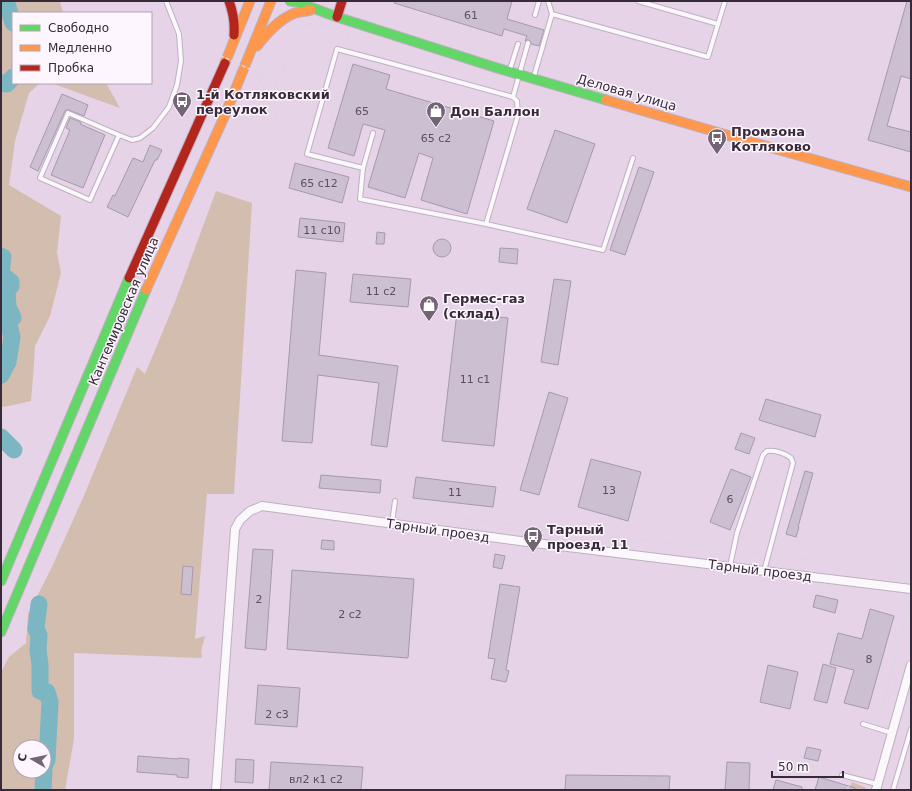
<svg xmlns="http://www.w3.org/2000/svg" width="912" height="791" font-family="'DejaVu Sans',sans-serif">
	<rect width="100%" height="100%" fill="#e6d3e8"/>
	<path fill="#d2bdaf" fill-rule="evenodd" d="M1,1H60L63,13H13V83H40L29,93L15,141L9,185L61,216L57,253L61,273L50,316L35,346L33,377L31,401L4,407L1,406Z
		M51,83H106L120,108Z
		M216,191L252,203L234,494H207L195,639L205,636L201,651L202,658L74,653V739L65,790H1V672L9,657L26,643L28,614L51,569L83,498L137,367L145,374L175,302ZM20,747H44V771H20Z
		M852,782L864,787L868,790H849Z"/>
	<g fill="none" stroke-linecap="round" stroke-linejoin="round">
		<path stroke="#7bb6c2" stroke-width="17" d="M6,1L13,23
			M1,83L7,84L13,77
			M1,256L3,257L1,274L11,282V286L7,289L8,308L11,313L13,318L8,320L12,337L8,362L1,375
			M1,437L14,450
			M39,604L36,629L39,635L38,650L40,665V691L42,692H47L50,702L47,760L44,767
			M43,790L44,771"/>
	</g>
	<path fill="#cbbfd1" stroke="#a59aaa" d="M394,1H512L507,19L544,30L539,46L531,44V42L529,40H527L525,41L527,36L504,29L502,36L394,3Z
		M907,1H911V79L901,76L887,126L911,132V152L868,140Z
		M353,64L390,75L386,89L494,121L467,214L421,200L433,158L419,153L405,198L368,187L385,130L363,124L354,156L328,148Z
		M62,94L88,105L84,116L69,110H66L65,111L38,171L30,167Z
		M70,118L81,122L80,124L105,135L83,188L51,175L70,130L66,128Z
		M555,130L595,144L567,223L527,209Z
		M150,145L162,150L157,160H155L128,217L107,207L113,195L115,196L133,158L143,162Z
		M295,163L349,177L342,203L289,188Z
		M639,167L654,172L625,255L610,250Z
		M300,218L345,223L343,242L298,237Z
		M377,232L385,233L384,244H376Z
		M433 248a9 9 0 1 1 18 0a9 9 0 1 1-18 0Z
		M500,248L518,249L517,264L499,262Z
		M296,270L326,273L319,355L398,366L387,447L371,445L379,383L318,375L312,443L282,441Z
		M353,274L411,279L408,307L350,302Z
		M554,279L571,281L558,365L541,362Z
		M457,312L508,318L494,446L442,441Z
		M549,392L568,398L539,495L520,490Z
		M766,399L821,415L815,437L759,420Z
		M741,433L755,438L749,454L735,449Z
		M591,459L641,472L628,521L578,507Z
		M731,469L751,477L730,530L710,522Z
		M805,471L813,473L798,527H799L796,537L786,534Z
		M321,475L381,480L380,493L319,488Z
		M416,477L496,487L493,507L413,498Z
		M322,540L334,541V550L321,549Z
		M253,549L273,550L266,650L245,648Z
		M495,554L505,556L502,569L493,567Z
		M183,566L193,567L191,595L181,594Z
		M292,570L414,579L408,658L287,649Z
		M500,584L520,587L506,670L509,671L506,682L491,679L495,659L488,658Z
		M816,595L838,600L835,613L813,607Z
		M870,609L894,616L868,709L844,703L854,670L830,664L838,633L862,639Z
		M823,664L836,668L827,703L814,700Z
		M768,665L798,672L790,709L760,702Z
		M258,685L300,688L297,727L255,724Z
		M807,747L821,750L818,761L804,758Z
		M138,756L178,759V758L189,759L188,778L177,777V775L137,772Z
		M236,759L254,760L253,783L235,782Z
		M271,762L363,767L361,790H269Z
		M727,762L750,763L749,790H725Z
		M566,775L670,776L669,790H565Z
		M819,777L855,788V790H815Z
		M776,780L802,787V790H773Z"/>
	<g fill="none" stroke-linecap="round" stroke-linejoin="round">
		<g stroke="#beb0c0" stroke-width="6">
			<path id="lane" d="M552,14L708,57L718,24L638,1
				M535,15L539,1
				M718,24L725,1
				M337,49L386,62L513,97L517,101L518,115L486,224L360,199L363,168L307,154Z
				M510,69L518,44
				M534,76L552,14L548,1
				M513,97L528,43
				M119,135L90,200L40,178L68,113L119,135L132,140L140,138L153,128L169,107L177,85L181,61L179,34L166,1
				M363,168L373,133
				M486,224L603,250L633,158
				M392,523L395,501
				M730,566L737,533L763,455L767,451C776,450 784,453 791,458L793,463L764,571
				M863,724L892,733
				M842,775L877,784
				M893,790L911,729"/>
		</g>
		<g stroke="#beb0c0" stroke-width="10">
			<path id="street" d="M216,790L235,529L240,520L250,511L262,506L535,543L911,589
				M876,790L911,665"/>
		</g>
		<g stroke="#beb0c0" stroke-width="11">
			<path id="fast" d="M290,1L297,2L337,17L497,68L606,100
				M1,581L129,278
				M1,632L146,290"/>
		</g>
		<g stroke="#beb0c0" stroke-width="11">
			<path id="slow" d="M257,46C267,33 279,19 295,13C300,12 306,11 311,10
				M225,63L250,1
				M606,100L723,134L911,187
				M146,290L225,115L271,1"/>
		</g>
		<g stroke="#beb0c0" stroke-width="11">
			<path id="jam" d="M229,1C233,12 235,23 234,35
				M337,17L342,1
				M129,278L225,63"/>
		</g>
		<path stroke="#dcd6dd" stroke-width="1.5" stroke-dasharray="4 2" stroke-linecap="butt" d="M356,12L358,1
			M346,44L349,32
			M500,59L505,41
			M276,84L262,124L272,127L292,74L283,71L302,26L322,25L335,29
			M193,95L211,55
			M244,117L262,124
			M330,123L349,60
			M234,138L267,65L283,71
			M401,511L726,550
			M740,551L762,554
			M776,556L911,572
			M909,635L911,625
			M893,669L897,681
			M885,694L897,685
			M878,722L911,598
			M853,772L864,737L868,733
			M847,790L850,783"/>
		<use href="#lane" stroke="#fbf8fc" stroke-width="4"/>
		<use href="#street" stroke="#fbf8fc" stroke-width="8"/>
		<use href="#fast" stroke="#63d668" stroke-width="9"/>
		<use href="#slow" stroke="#ff974d" stroke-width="9"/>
		<use href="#jam" stroke="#b3261e" stroke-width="9"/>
		<path stroke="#dcd6dd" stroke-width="1.5" stroke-dasharray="4 2" stroke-linecap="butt" d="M211,55L212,52L276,81V84"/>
	</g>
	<defs>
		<g id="bus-pin" transform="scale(1)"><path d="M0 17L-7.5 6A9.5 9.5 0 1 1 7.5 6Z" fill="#746576" stroke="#fdf6fe"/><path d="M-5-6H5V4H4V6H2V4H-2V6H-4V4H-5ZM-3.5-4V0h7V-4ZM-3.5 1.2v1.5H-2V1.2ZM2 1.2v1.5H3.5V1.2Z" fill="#fff"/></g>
		<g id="shop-pin" transform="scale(1)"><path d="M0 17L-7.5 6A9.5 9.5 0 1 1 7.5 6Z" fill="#746576" stroke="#fdf6fe"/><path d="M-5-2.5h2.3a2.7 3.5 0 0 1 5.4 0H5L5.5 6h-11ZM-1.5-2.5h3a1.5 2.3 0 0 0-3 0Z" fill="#fff"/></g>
	</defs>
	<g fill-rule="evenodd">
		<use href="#bus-pin" x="182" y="101"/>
		<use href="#shop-pin" x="436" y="111"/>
		<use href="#bus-pin" x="717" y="138"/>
		<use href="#shop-pin" x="429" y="305"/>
		<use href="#bus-pin" x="533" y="536"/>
	</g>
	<g text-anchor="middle" stroke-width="3" stroke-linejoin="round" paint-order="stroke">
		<g font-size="11" fill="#5c4f5f">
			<text x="471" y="19">61</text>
			<text x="362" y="115">65</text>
			<text x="436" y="142">65 с2</text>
			<text x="319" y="187">65 с12</text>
			<text x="322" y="234">11 с10</text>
			<text x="381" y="295">11 с2</text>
			<text x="475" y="383">11 с1</text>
			<text x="609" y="494">13</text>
			<text x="455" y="496">11</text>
			<text x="730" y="503">6</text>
			<text x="259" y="603">2</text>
			<text x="350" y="618">2 с2</text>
			<text x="869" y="663">8</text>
			<text x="277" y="718">2 с3</text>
			<text x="316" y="783">вл2 к1 с2</text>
		</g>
		<g font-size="13" fill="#372a39" stroke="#fdf6fe">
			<text transform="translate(627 92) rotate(16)" y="5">Деловая улица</text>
			<text transform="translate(123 311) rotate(-67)" y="5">Кантемировская улица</text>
			<text transform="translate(438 530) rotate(8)" y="5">Тарный проезд</text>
			<text transform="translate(760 570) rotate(7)" y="5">Тарный проезд</text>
		</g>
		<g font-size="13" font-weight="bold" fill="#372a39" stroke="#fdf6fe" text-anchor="start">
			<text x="196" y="99">1-й Котляковский<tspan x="196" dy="15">переулок</tspan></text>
			<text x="450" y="116">Дон Баллон</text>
			<text x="731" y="136">Промзона<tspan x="731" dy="15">Котляково</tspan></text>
			<text x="443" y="303">Гермес-газ<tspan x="443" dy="15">(склад)</tspan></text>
			<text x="547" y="534">Тарный<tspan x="547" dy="15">проезд, 11</tspan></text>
		</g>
	</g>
	<rect width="912" height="791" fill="none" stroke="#372a39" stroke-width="4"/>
	<rect x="12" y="12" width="140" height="72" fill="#fdf6fe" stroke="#aea4af"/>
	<rect x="20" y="25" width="20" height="6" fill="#63d668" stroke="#aea4af"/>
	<text x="48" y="32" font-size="12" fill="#372a39">Свободно</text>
	<rect x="20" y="45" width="20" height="6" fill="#ff974d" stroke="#aea4af"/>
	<text x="48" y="52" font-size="12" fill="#372a39">Медленно</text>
	<rect x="20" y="65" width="20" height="6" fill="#b3261e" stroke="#aea4af"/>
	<text x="48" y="72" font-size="12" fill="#372a39">Пробка</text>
	<g transform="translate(32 759) rotate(279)"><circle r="19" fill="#fdf6fe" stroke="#aea4af"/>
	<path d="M0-3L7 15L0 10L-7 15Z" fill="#746576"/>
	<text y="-6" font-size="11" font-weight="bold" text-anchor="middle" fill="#372a39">С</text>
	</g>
	<path d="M772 771v6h71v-6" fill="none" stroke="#372a39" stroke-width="2"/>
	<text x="778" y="771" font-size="12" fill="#372a39" stroke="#fdf6fe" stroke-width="3" paint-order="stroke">50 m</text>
</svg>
